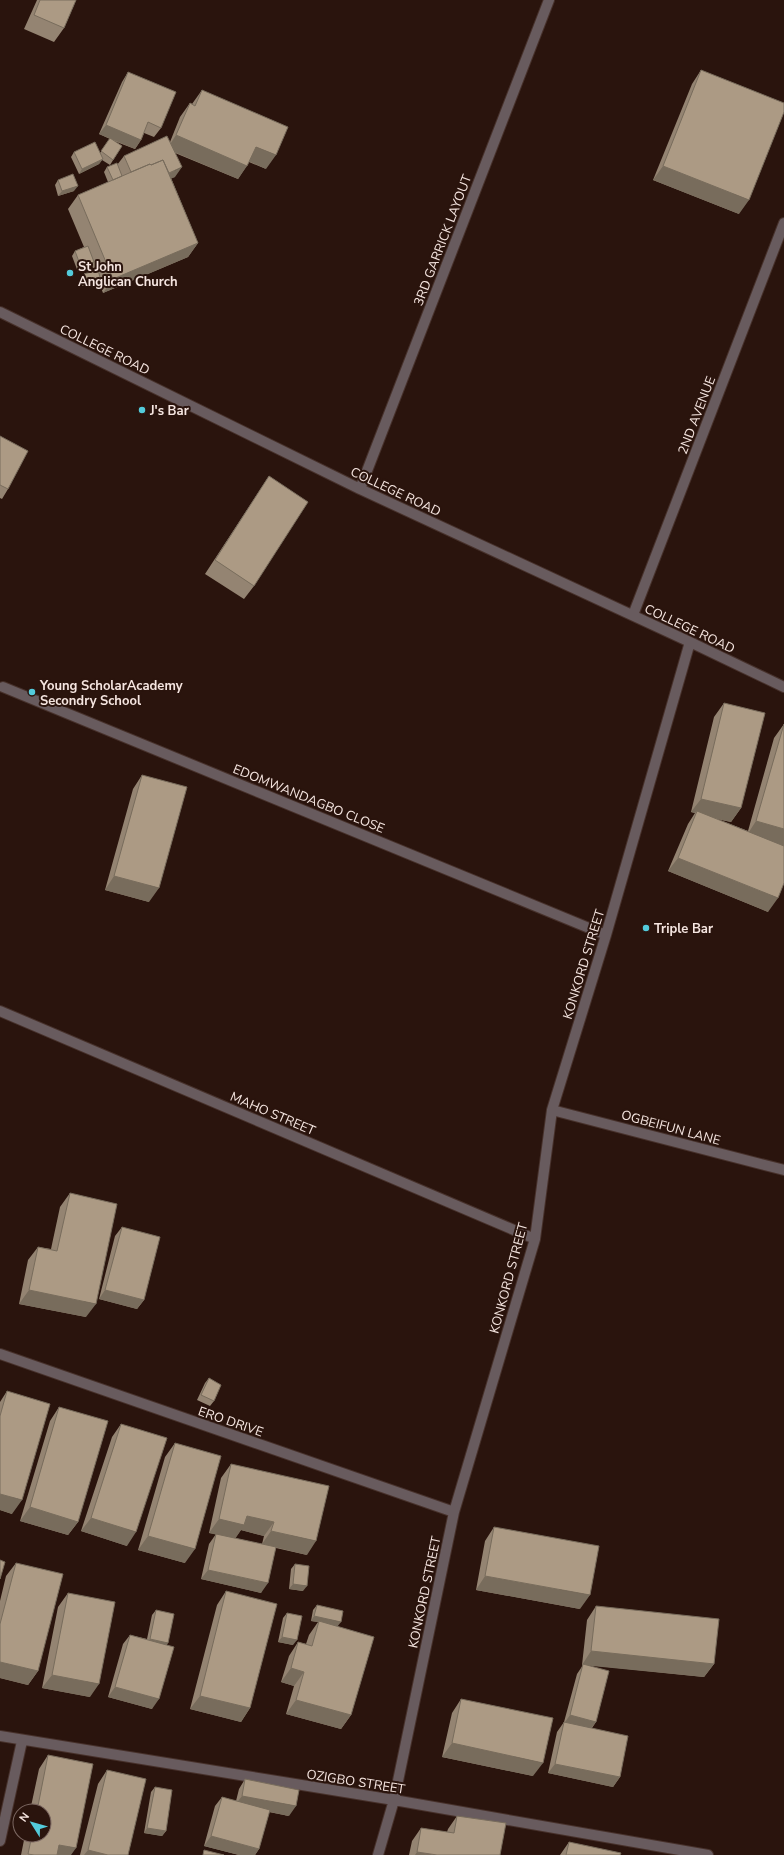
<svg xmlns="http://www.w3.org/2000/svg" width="784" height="1855" font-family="'Nunito Sans',sans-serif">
	<rect width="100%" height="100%" fill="#2a140d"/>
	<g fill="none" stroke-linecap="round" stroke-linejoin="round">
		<g stroke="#47312b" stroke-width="12">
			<path id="minor" d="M0,312L360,489L690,642L784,687
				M360,489L549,0
				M633,615L784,223
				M3,687L606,935
				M0,1011L535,1239
				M552,1110L784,1170
				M0,1354L454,1512
				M0,1736L394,1800L708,1855
				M0,1841L22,1741
				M378,1855L394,1800L454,1512L535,1239L552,1110L606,935L690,642"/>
		</g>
		<use href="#minor" stroke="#685b5e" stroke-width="10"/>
	</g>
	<path fill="#948472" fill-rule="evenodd" d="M37,0H76L64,28L54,42L24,29Z
		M701,70L739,214L653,180L692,84Z
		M128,72L161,128L154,137L144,133L141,140L135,149L114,141L122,146L110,165L102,160L99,164L79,174L71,157L74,152L100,153L110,139L99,134L122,82Z
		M202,90L266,169L249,162L238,179L175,153V177L171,178L198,243L188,257L103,293L98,280L97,282L82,286L80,279L84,274L94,271L92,265L91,267L78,272L72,256L75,251L84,247L68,209L78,195L108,182L104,172L107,167L117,165L124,156L170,142L180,117L190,103L192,104Z
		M58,180L74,191L58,196L55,185Z
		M0,436L8,489L2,499L0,498Z
		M269,476L254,586L244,599L205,574Z
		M724,703L741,808L731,822L717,819L748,831L774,738L784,724V846L781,845L768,912L668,871L688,824L695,813L691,812L714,717Z
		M142,775L149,902L105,890L133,789Z
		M70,1193L86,1317L19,1304L28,1260L38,1247L51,1249L60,1207Z
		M122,1227L144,1300L137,1309L99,1299L115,1236Z
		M209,1378L214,1401L210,1406L197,1400L205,1383Z
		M7,1391L12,1514L0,1510V1402Z
		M59,1407L78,1522L68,1535L20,1521L50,1421Z
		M121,1424L127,1546L81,1531L112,1437Z
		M175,1443L185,1563L138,1550L165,1457Z
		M231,1464L307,1555L276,1548L261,1593L201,1579L209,1544L216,1534L209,1533L221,1478ZM241,1530L264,1536L262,1544L235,1538Z
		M494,1527L580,1609L476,1590L485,1541Z
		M16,1563L38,1671L28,1685L0,1678V1601L6,1576Z
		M295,1564L303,1591L289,1589L291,1569Z
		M226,1591L250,1708L241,1722L190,1709L217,1605Z
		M68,1593L90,1697L42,1688L58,1607Z
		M317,1605L338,1626L351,1715L341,1729L286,1714L294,1686L281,1682L289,1656L298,1642L306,1644L309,1635L318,1622L311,1621L313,1610Z
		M596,1606L714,1664L704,1677L588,1665L596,1722L592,1728L620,1777L613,1787L548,1773L557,1732L564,1722L577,1674L583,1665H582L587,1620Z
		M156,1610L167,1645L152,1709L108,1697L123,1644L130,1635L147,1639L152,1615Z
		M287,1613L293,1645L278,1642L283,1618Z
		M461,1699L533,1776L442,1757L452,1713Z
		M48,1755L71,1855H21L25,1835H44V1811H30L39,1769Z
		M107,1770L128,1855H80L98,1784Z
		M245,1779L289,1816L269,1812L259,1849L255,1855H239L204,1846L215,1806L222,1797L236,1801L239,1789Z
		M155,1787L166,1831L162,1836L144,1833L151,1792Z
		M457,1816L500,1855H409L412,1841L421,1828L447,1832L448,1829Z
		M569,1842L620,1855H560Z"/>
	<path fill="#786c5c" d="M106,125L141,140L135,149L99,134Z
		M176,135L247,166L238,179L167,149Z
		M256,147L276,155L266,169L246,160Z
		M103,159L99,164L79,174L82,169Z
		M663,166L749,200L739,214L653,180Z
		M182,167L175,177L161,183L168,174Z
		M78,186L74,191L58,196L62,191Z
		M198,243L188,257L103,293L113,279Z
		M94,262L91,267L78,272L81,267Z
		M100,277L97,282L82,286L86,281Z
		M701,799L741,808L731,822L696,814L697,811L695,813L691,812Z
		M756,821L784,829V846L747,835Z
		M678,858L778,898L768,912L668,871Z
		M114,876L159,888L149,902L105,890Z
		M29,1290L96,1304L86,1317L19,1304Z
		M105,1290L144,1300L137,1309L99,1299Z
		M0,1494L22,1500L12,1514L0,1510Z
		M30,1507L78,1522L68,1535L20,1521Z
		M247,1516L274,1522L264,1536L241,1530L235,1539L209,1533L219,1519Z
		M91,1518L136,1532L127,1546L81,1531Z
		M271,1531L316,1541L307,1555L262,1544Z
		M148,1536L195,1549L185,1563L138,1550Z
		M208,1570L268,1583L261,1593L201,1579Z
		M485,1576L590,1595L580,1609L476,1590Z
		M293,1584L307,1586L303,1591L289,1589Z
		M314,1616L341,1622L337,1627L319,1621L318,1622L311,1621Z
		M282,1637L297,1640L293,1645L278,1642Z
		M150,1639L168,1643L165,1648L146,1644Z
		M591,1651L714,1664L704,1677L582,1665Z
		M0,1662L38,1671L28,1685L0,1678Z
		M291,1668L304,1672L294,1686L281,1682Z
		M52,1675L99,1684L90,1697L42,1688Z
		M115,1687L159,1699L152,1709L108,1697Z
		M200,1696L250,1708L241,1722L190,1709Z
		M296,1700L351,1715L341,1729L286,1714Z
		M570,1715L596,1722L589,1731L563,1725Z
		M452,1743L543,1763L533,1776L442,1757Z
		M555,1764L620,1777L613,1787L548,1773Z
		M242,1796L296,1806L289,1816L235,1805Z
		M147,1828L166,1831L162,1836L144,1833Z
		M211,1836L259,1849L255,1855H239L204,1846Z
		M59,1845L76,1848L71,1855H52Z
		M88,1850L108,1855H84Z
		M417,1852L437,1855H415Z"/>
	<path fill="#ac9a84" stroke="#786c5c" d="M40,0H76L64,28L34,15Z
		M701,70L784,103V112L749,200L663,166Z
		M128,72L176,92L161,128L148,122L141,140L106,125Z
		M202,90L288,127L276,155L256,147L247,166L176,135L190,103L195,106Z
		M167,136L182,167L169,173L163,160L151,165L150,164L131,172L124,156Z
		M110,138L122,146L113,160L101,151Z
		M95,142L103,159L82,169L74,152Z
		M163,160L198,243L113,279L78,195L150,164L151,165Z
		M117,163L122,176L113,180L107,167Z
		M73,174L78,186L62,191L58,180Z
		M88,246L94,262L81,267L75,251Z
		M98,270L100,277L86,281L84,274Z
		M0,436L28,451L8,489L0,485Z
		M269,476L308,502L254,586L215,560Z
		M724,703L765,713L741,808L701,799Z
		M784,724V829L756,821Z
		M142,775L187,787L159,888L114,876Z
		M697,811L784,846V883L778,898L678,858Z
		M70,1193L117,1204L96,1304L29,1290L38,1247L57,1251Z
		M122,1227L160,1237L144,1300L105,1290Z
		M209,1378L221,1385L214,1401L201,1395Z
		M7,1391L50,1404L22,1500L0,1494V1416Z
		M59,1407L108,1421L78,1522L30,1507Z
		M121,1424L167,1438L136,1532L91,1518Z
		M175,1443L221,1456L195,1549L148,1536Z
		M231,1464L329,1486L316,1541L271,1531L274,1522L247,1516L244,1525L219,1519Z
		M494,1527L599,1546L590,1595L485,1576Z
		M216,1534L276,1547L268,1583L208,1570Z
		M0,1560L5,1562L0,1579Z
		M16,1563L63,1574L38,1671L0,1662V1624Z
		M295,1564L309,1566L307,1586L293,1584Z
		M226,1591L277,1604L250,1708L200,1696Z
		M68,1593L115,1602L99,1684L52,1675Z
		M317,1605L343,1611L341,1622L314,1616Z
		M596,1606L719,1619L714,1664L591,1651Z
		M156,1610L174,1614L168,1643L150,1639Z
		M287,1613L302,1616L297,1640L282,1637Z
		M319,1621L374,1637L351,1715L296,1700L304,1672L291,1668L298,1642L312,1646Z
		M130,1635L174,1647L159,1699L115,1687Z
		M583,1664L609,1671L596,1722L570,1715Z
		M461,1699L553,1718L543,1763L452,1743Z
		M564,1722L628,1736L620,1777L555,1764Z
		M48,1755L93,1764L76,1848L59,1845L57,1855H34L28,1854L32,1835H44V1811H37Z
		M107,1770L146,1779L128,1855H108L88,1850Z
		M245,1779L299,1790L296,1806L242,1796Z
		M155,1787L172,1790L166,1831L147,1828Z
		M222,1797L270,1810L259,1849L211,1836Z
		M457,1816L506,1823L500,1855H437L417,1852L421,1828L454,1833Z
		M569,1842L621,1853L620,1855H566Z
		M204,1850L224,1855H203Z"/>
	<g fill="#53cbdb" stroke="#2a140d" stroke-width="1.5">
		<circle cx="70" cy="273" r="4"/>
		<circle cx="142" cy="410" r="4"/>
		<circle cx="32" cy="692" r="4"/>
		<circle cx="646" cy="928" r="4"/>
	</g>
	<g text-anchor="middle" stroke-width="4" stroke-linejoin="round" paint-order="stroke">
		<g font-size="13" fill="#f6e6e1" stroke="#2a140d">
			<text transform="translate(442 240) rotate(-69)" y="5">3RD GARRICK LAYOUT</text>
			<text transform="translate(105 349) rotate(26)" y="5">COLLEGE ROAD</text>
			<text transform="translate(696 415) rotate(-69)" y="5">2ND AVENUE</text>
			<text transform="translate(396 491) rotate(25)" y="5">COLLEGE ROAD</text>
			<text transform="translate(690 628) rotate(25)" y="5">COLLEGE ROAD</text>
			<text transform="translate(309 798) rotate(22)" y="5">EDOMWANDAGBO CLOSE</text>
			<text transform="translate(583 964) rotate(-73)" y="5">KONKORD STREET</text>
			<text transform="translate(273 1113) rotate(23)" y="5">MAHO STREET</text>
			<text transform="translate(671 1127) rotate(15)" y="5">OGBEIFUN LANE</text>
			<text transform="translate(508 1278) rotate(-75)" y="5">KONKORD STREET</text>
			<text transform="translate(231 1421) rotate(19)" y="5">ERO DRIVE</text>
			<text transform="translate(424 1592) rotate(-78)" y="5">KONKORD STREET</text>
			<text transform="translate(356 1781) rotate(9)" y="5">OZIGBO STREET</text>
		</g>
		<g font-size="13" font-weight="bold" fill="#f6e6e1" stroke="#2a140d" text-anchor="start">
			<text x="78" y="271">St John<tspan x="78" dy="15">Anglican Church</tspan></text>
			<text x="150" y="415">J's Bar</text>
			<text x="40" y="690">Young ScholarAcademy<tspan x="40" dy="15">Secondry School</tspan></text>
			<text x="654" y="933">Triple Bar</text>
		</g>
	</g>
	<g transform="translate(32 1823) rotate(307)"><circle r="19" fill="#2a140d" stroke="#7c6862"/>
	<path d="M0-3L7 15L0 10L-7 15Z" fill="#53cbdb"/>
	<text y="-6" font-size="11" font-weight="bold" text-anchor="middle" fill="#f6e6e1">N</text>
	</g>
</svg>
